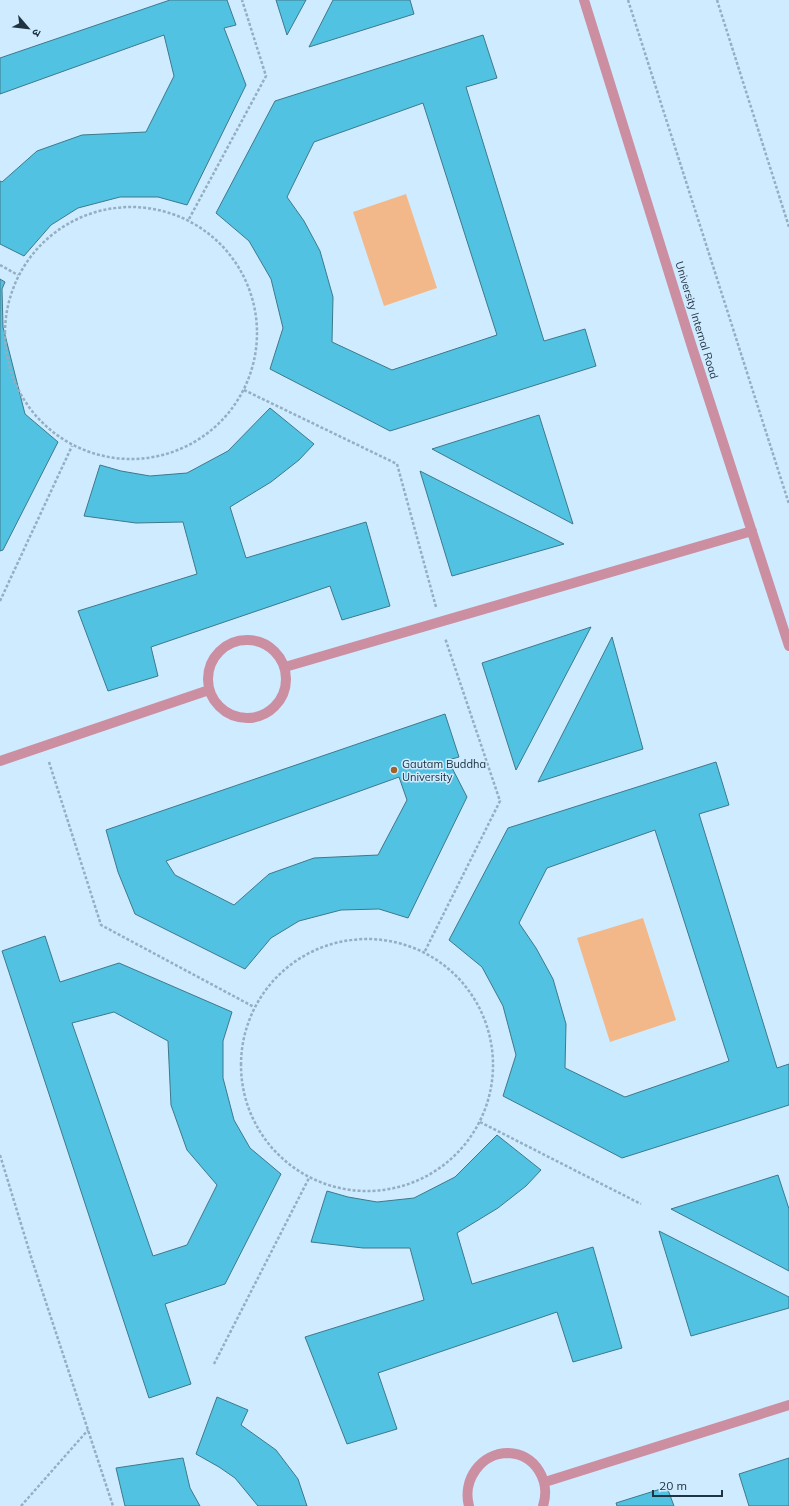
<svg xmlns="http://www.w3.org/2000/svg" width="789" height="1506" font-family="Mulish,'Noto Sans Devanagari',sans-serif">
	<rect width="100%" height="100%" fill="#cfebff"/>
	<path fill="#f3b889" d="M406,194L437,288L384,306L353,212Z
		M643,918L676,1020L610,1042L577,938Z"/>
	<path fill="#52c2e2" stroke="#3e798b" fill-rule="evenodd" d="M170,0H227L236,25L224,28L246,85L187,205L158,197H120L78,208L51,225L24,256L0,244V181L2,182L37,151L82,135L146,132L174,76L164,35L0,94V58Z
		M276,0H306L287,35Z
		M333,0H410L414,14L309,47Z
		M483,35L497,78L466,87L544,341L585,329L596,366L390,431L270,369L283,328L271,279L249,241L216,213L275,101ZM423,103L497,335L392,370L332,342L333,297L320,251L304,221L287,197L314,142Z
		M0,279L5,282L2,289L3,327L25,414L58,442L3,550L0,551Z
		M270,408L314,444L299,460L271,482L230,507L246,558L366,522L390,606L342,620L330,586L151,647L158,676L108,691L78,611L197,574L183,522L136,523L84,516L100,465L121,471L150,476L187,473L228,451Z
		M539,415L573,524L432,449Z
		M420,471L564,544L452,576Z
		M591,627L516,770L482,663Z
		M612,637L643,749L538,782Z
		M445,714L459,757L448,760L467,797L408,918L379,909L341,910L299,921L271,938L245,969L135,914L118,872L106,830ZM399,777L407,800L378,855L314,858L269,874L234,905L175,875L166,861Z
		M716,762L729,805L699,814L777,1068L789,1064V1105L622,1158L503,1096L516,1055L503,1006L482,967L449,940L508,828ZM655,830L729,1061L625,1097L565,1068L566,1024L553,979L536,948L519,923L547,868Z
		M45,936L60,982L119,963L232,1012L223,1041V1078L234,1120L250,1148L281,1174L225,1284L165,1304L191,1384L149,1398L2,951ZM114,1012L168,1041L171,1105L187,1150L217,1185L187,1245L153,1256L72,1023Z
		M497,1135L541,1170L526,1186L498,1208L457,1233L472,1284L593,1247L622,1348L573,1362L557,1312L378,1373L397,1429L347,1444L305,1337L424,1300L410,1248H363L311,1242L327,1191L348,1197L377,1202L414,1198L455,1177Z
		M778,1175L789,1209V1271L671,1209Z
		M659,1231L789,1297V1308L691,1336Z
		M217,1397L248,1410L241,1425L276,1450L298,1479L307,1506H258L235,1478L219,1467L196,1454Z
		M183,1458L190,1488L200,1506H125L116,1468Z
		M789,1458V1506H749L739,1474Z
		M667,1487L674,1506H617L616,1503Z"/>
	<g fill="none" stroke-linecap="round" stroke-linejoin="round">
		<path stroke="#95aec0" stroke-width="2.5" stroke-dasharray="3 2" stroke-linecap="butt" d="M628,0L789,504
			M717,0L789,227
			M5 333a126 126 0 1 1 252 0a126 126 0 1 1-252 0Z
			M189,219L266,76L242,0
			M0,265L18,275
			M244,390L397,464L436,607
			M0,601L72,446
			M49,762L101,925L254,1007
			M241 1065a126 126 0 1 1 252 0a126 126 0 1 1-252 0Z
			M425,951L500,801L445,638
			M480,1122L641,1204
			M0,1155L32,1260L113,1506
			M214,1364L309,1178
			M21,1506L88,1430"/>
		<path stroke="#cb8fa1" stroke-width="10" d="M584,0L692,347L789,646
			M208 679a39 39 0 1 1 78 0a39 39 0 1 1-78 0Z
			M285,667L752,531
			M0,761L209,690
			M545,1482L789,1405
			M469,1506C462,1480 481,1453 508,1453C536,1454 551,1482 543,1506"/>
	</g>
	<circle fill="#a16229" stroke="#cfebff" stroke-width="1.5" cx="394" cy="770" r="4"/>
	<g text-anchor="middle" stroke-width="3" stroke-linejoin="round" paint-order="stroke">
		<g font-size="11" fill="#203340" stroke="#cfebff">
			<text transform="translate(697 320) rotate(73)" y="4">University Internal Road</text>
		</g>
		<g font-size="11" fill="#203340" stroke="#cfebff" text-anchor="start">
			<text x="402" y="768">Gautam Buddha<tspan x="402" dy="13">University</tspan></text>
		</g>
	</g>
	<g transform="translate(28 28) rotate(118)" stroke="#cfebff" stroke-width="3" paint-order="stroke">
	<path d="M0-3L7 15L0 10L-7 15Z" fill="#203340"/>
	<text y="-6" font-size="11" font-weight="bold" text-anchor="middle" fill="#203340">उ</text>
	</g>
	<path d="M653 1490v6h69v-6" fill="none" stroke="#203340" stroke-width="2"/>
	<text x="659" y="1490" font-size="12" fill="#203340" stroke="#cfebff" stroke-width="3" paint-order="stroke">20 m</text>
</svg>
